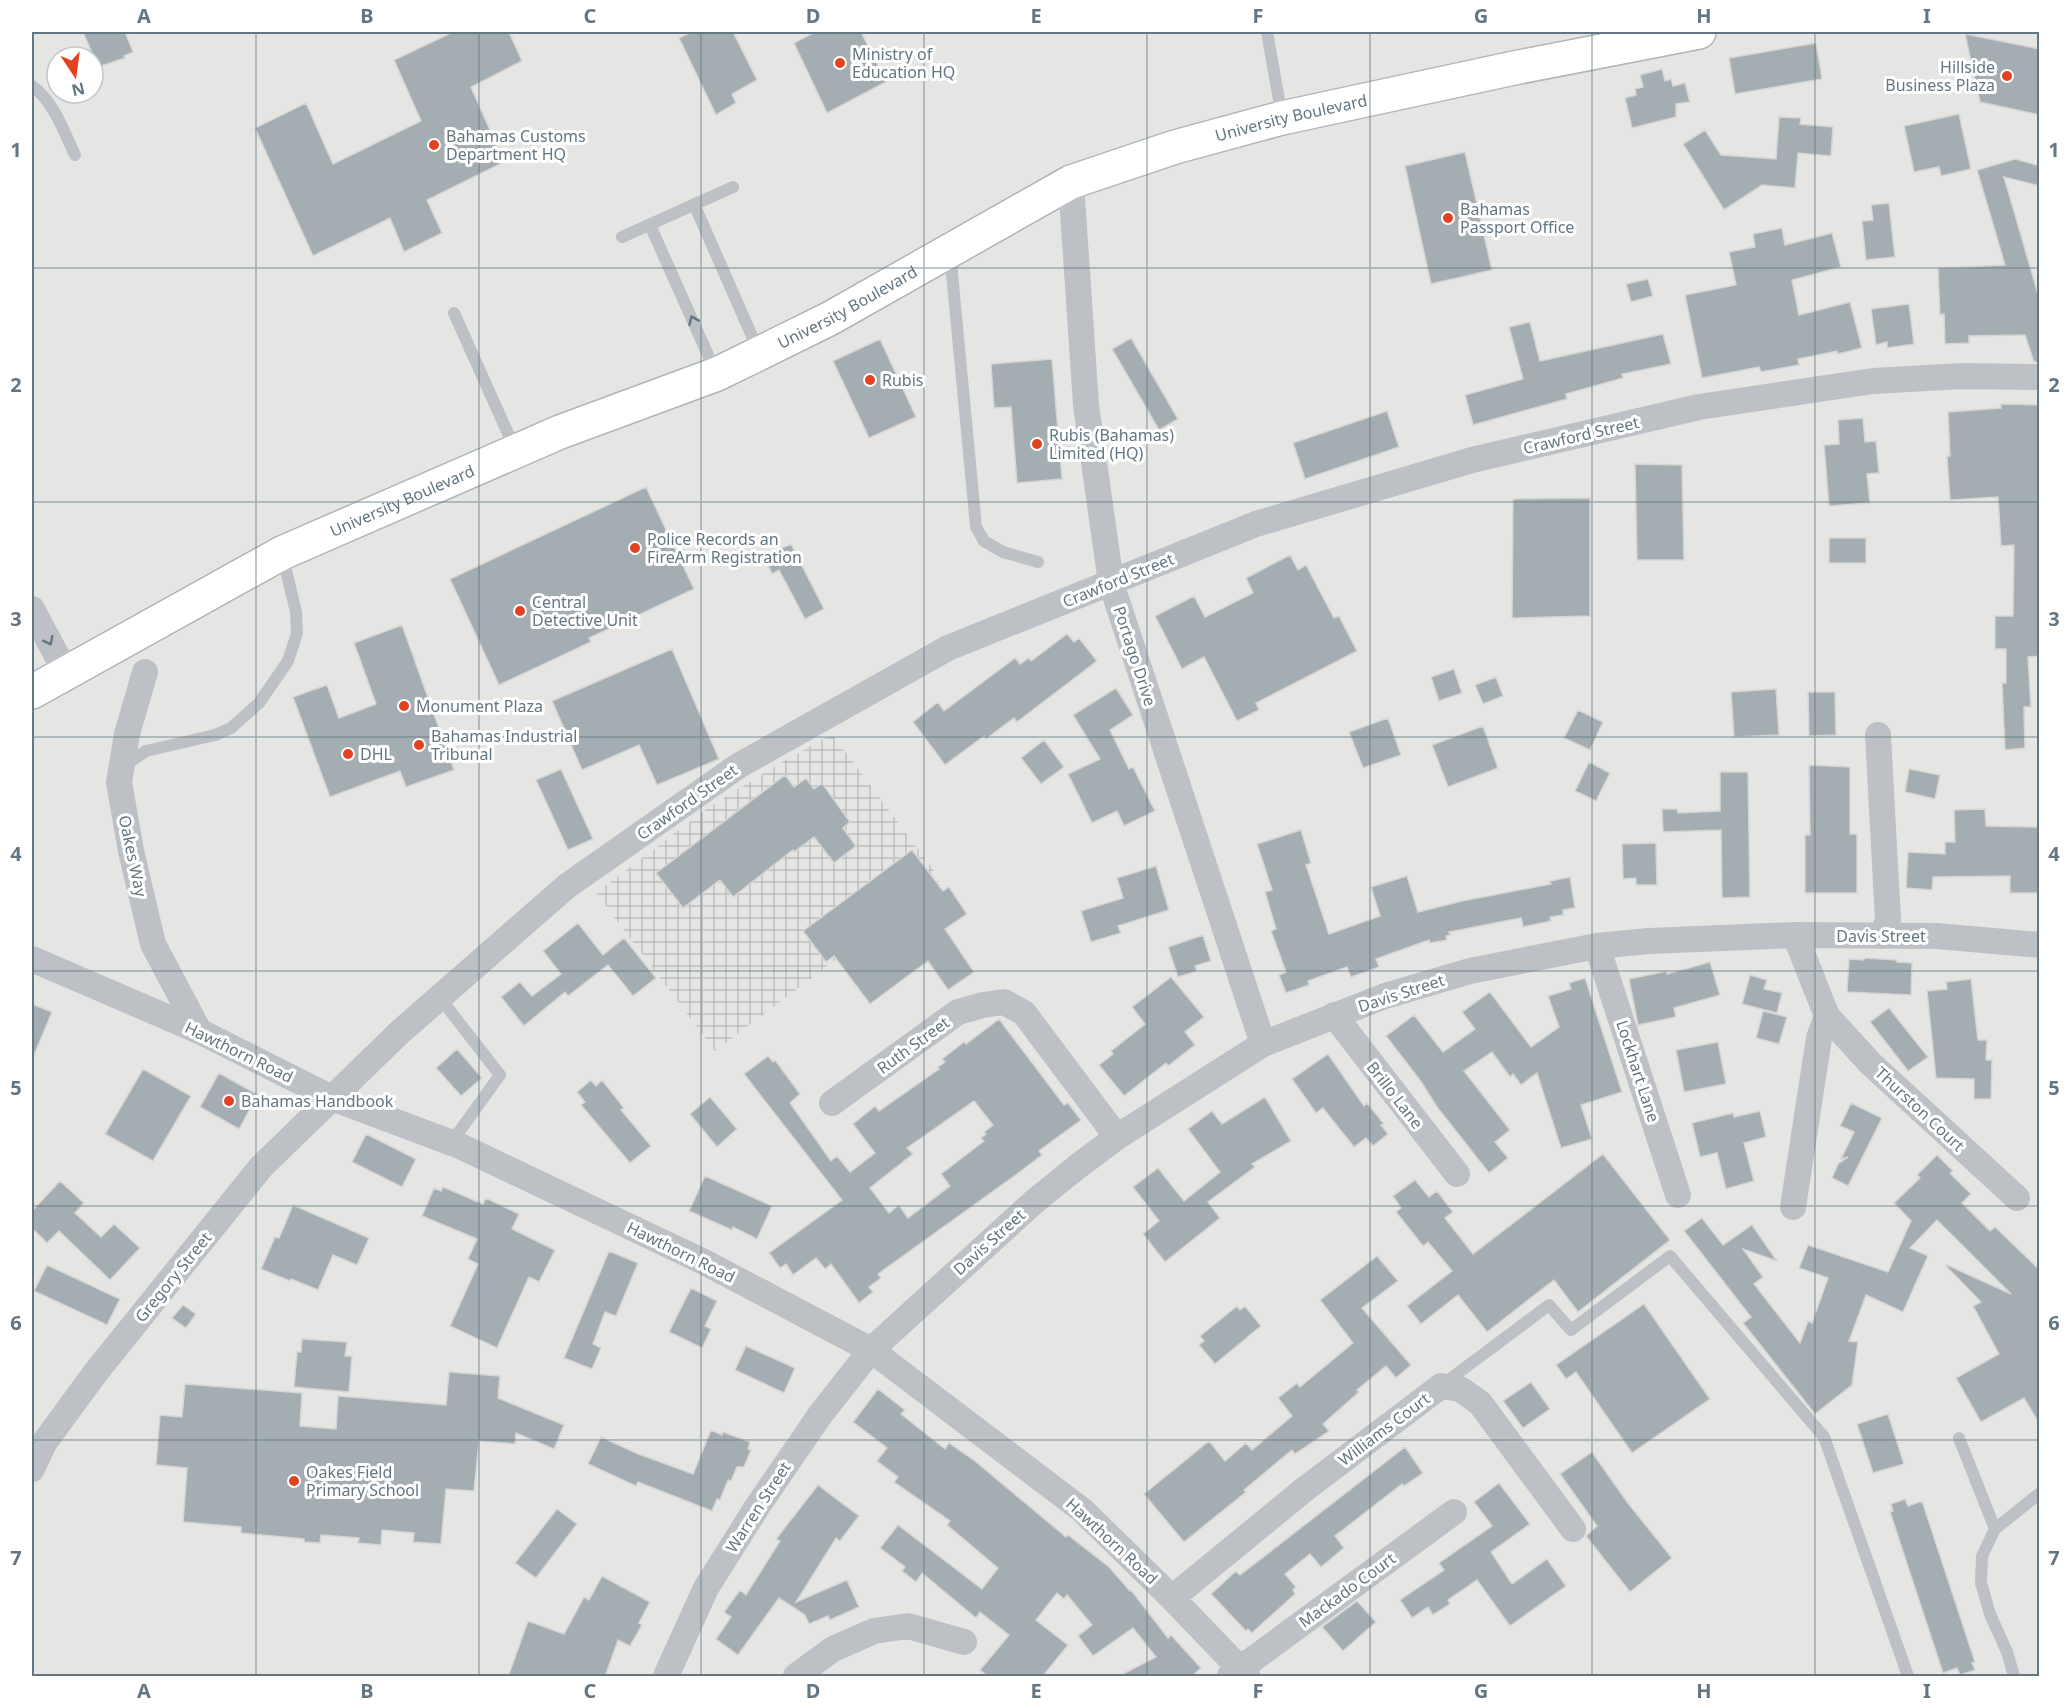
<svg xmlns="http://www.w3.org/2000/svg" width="2071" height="1708" font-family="'Noto Sans',sans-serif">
	<defs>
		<pattern id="industrial-grid" width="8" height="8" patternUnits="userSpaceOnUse" patternTransform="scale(1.5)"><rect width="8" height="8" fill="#e5e6e4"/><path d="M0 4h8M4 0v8" fill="none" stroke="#bdbfbe"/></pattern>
	</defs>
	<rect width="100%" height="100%" fill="#f5f4f0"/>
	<path fill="#e5e6e4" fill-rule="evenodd" d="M32,32H2039V1676H32ZM57,57H93V93H57Z"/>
	<path fill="url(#industrial-grid)" d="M832,734L941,880L715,1051L596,893L708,808L777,765Z"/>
	<path fill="#a4adb2" stroke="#d6d5d3" stroke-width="1.5" fill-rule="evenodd" d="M83,32H125L133,52L124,56L125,58L98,67Z
		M453,32H509L522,61L471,87L504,162L427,200L442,233L404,252L390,218L313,256L255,128L306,103L333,164L421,121L394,60Z
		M692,32H733L757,80L732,94L736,103L716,115L679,38Z
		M815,32H861L886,82L827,113L794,43Z
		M1965,34L2040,49V115L1980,102Z
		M1816,43L1822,79L1735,94L1729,58Z
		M1662,69L1665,81L1671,79L1673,86L1685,83L1690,102L1676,104V117L1632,128L1625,98L1636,95L1635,89L1643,87L1640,75Z
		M1959,114L1971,169L1941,176L1939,167L1914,172L1904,126Z
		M1779,117L1801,118L1800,124L1833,127L1831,156L1798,153L1795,188L1762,185L1724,210L1683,144L1705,130L1721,155L1776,159Z
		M1465,152L1492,270L1431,284L1405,166Z
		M2015,159L2040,166V186L2004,177L2040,301V362H2034L2025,335L1969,336V343L1945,344L1944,314L1940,315L1938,268L2005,265L1977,170Z
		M1889,203L1895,257L1866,260L1862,221L1873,220L1871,205Z
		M1782,228L1785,245L1832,233L1841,267L1792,280L1799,315L1850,302L1862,348L1838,354L1837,351L1798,359L1799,365L1761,372L1759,367L1702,378L1685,295L1736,285L1729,252L1755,247L1753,234Z
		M1648,279L1653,296L1631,302L1626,284Z
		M1909,304L1914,344L1887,348V342L1876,345L1871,309Z
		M1530,322L1540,361L1663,334L1671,364L1622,374L1623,378L1566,394L1567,399L1473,425L1465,395L1523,379L1509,327Z
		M1131,338L1178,419L1159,430L1112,349Z
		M880,339L916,417L869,438L833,361Z
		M1052,359L1062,479L1017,483L1011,407L994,408L991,364Z
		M2001,404L2040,405V656L2028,657L2031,707H2024L2025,748L2005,750L2002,683H2006V649H1995V616H2013L2014,545L2001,546L1998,497L1950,500L1947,456H1950L1948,412L2001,408Z
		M1387,411L1399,447L1305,479L1293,443Z
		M1863,418L1865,442L1876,441L1879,473L1867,474L1870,503L1829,506L1824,445L1839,444L1838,420Z
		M1635,464L1682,465L1684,560H1637Z
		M646,487L694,589L589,638L591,642L499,685L450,579Z
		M1590,498V616L1512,618L1513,499Z
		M1829,538H1866V563H1829Z
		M791,544L824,609L805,619L779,570L772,574L764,556Z
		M1290,555L1298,570L1306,565L1334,618L1339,616L1357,651L1256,703L1259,710L1237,721L1204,657L1182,669L1155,616L1194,596L1205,617L1253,593L1246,578Z
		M402,625L454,770L406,787L400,771L330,797L293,697L327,685L339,718L376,704L354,643Z
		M1067,634L1074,642L1079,638L1097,661L1017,722L1014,718L986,739L984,736L945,765L913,722L938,702L944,711L1015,658L1020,664L1029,658L1031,661Z
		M672,649L719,759L657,785L639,745L582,770L552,701Z
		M1454,669L1462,693L1439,701L1431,677Z
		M1496,677L1503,696L1483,704L1475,685Z
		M1116,688L1133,715L1110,730L1129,769L1133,767L1155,811L1124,826L1117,811L1092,823L1068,774L1100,759L1073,715Z
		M1776,689L1779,735L1734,737L1731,692Z
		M1808,692H1835L1836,735L1809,736Z
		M1578,710L1603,722L1590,750L1564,738Z
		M1388,718L1401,755L1363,768L1349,732Z
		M1483,726L1498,768L1448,787L1432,745Z
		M1044,740L1064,767L1041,784L1021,758Z
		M1589,762L1610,773L1596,801L1575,791Z
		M1809,765L1850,767V834H1857V893H1805V835H1810Z
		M561,769L593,839L568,850L536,780Z
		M1909,769L1940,775L1935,799L1905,792Z
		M1720,772H1748L1750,897L1722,898L1721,830L1663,832L1662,809H1677L1678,813L1720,811Z
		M785,775L794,787L806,778L814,789L822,783L850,822L843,828L856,846L834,863L814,837L794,852L793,850L733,897L720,880L683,908L656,873Z
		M1985,809L1986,826L2038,827V893H2010V876L1933,877L1932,890L1906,888L1908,852L1945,854V842H1955L1954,810Z
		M1301,830L1311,863L1306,865L1329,934L1380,916L1371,887L1407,876L1418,912L1462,901L1551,884L1550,881L1570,877L1575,908L1563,910V915L1550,917L1551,921L1523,927L1521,918L1449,932L1450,935L1446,936L1447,940L1430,943L1429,940L1376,959L1379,967L1351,977L1347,967L1308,981L1309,985L1286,993L1279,975L1286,972L1271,931L1276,929L1265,892L1272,890L1257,844Z
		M1656,843L1657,885H1636V878L1623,879L1622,844Z
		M912,850L943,891L949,887L967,914L945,929L974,972L948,990L928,961L870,1004L834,956L826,962L803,931Z
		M1156,866L1169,910L1118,926L1121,933L1091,942L1081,911L1123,898L1117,878Z
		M578,923L603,955L624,938L656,978L633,996L608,965L568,996L565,992L524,1026L501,997L520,982L532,996L561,974L543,951Z
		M1203,935L1211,961L1195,966L1197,971L1178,977L1168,947Z
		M1864,958L1897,960V962L1912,963L1911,995L1847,992L1849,959L1864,960Z
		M1710,962L1720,995L1674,1008L1676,1017L1638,1025L1629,979L1667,971V974Z
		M1750,975L1767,980L1764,989L1782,993L1777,1013L1742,1004Z
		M1171,977L1204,1017L1185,1032L1195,1045L1168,1066L1166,1063L1124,1096L1099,1065L1113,1054L1111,1051L1145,1024L1132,1007Z
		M1585,978L1622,1092L1581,1105L1592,1139L1561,1148L1537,1073L1521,1085L1513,1074L1510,1077L1492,1052L1464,1071L1510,1130L1495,1142L1508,1158L1489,1173L1437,1107L1422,1083L1386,1036L1414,1015L1443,1052L1475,1029L1462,1012L1490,992L1531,1047L1559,1027L1548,996L1571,989L1569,983Z
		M1971,979L1978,1040H1987L1986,1060H1992L1991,1099H1974V1079L1936,1078L1927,991L1947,989L1946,982Z
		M32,1004L52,1012L32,1060Z
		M1889,1008L1928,1057L1908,1071L1870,1022Z
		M1763,1011L1787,1017L1779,1044L1756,1038Z
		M999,1019L1064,1105L1068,1103L1081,1120L1039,1151L1042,1155L1017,1174L878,1274L881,1278L869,1287L873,1292L859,1303L831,1264L825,1269L816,1258L793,1275L786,1264L780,1268L769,1253L842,1200L744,1074L768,1056L773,1062L775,1060L800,1094L790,1103L831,1161L837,1156L850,1172L875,1153L853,1124L875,1106L879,1111L939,1069L938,1067L945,1062L942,1059L964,1042L966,1044ZM974,1101L993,1125L984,1132L986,1134L981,1138L984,1141L941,1174L950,1186L908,1218L899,1205L889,1213L870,1188L913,1154L907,1148Z
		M1718,1042L1726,1084L1684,1092L1676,1050Z
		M457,1049L482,1078L461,1096L436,1068Z
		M1328,1054L1364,1106L1367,1103L1384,1124L1381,1125L1388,1134L1373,1146L1366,1138L1354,1147L1323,1108L1316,1113L1292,1079Z
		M143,1069L191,1096L153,1161L105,1134Z
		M219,1073L258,1095L239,1129L200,1107Z
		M591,1080L596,1086L602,1080L624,1108L621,1110L651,1146L630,1163L581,1105L585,1102L577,1092Z
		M710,1097L737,1129L717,1147L690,1114Z
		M1265,1097L1291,1141L1252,1164L1255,1167L1208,1202L1220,1218L1165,1262L1143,1234L1159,1221L1133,1187L1158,1168L1184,1201L1220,1172L1188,1129L1212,1111L1222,1124Z
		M1851,1103L1882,1118L1848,1186L1832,1178L1838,1164L1848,1157L1841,1159L1854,1132L1840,1126Z
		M1760,1111L1766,1137L1744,1143L1754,1181L1726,1189L1717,1153L1700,1157L1692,1123L1733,1113L1734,1117Z
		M366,1134L416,1159L402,1187L352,1162Z
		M1603,1154L1670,1240L1578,1312L1554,1280L1487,1332L1458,1295L1421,1324L1407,1306L1452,1271L1428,1242L1423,1246L1396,1212L1401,1208L1393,1196L1415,1180L1429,1197L1437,1191L1453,1212L1445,1218L1473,1254Z
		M1937,1155L1953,1171L1950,1173L1971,1194L1962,1203L1990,1231L1995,1227L2040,1270V1425L2024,1398L1981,1422L1956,1378L1999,1354L1973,1306L1981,1302L1946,1266L1947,1265L2011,1294L1937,1220L1910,1248L1928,1256L1903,1312L1866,1295L1849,1341L1858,1342L1852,1385L1815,1414L1743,1323L1751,1317L1684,1231L1702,1218L1723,1245L1752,1225L1777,1261L1743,1249L1763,1277L1754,1284L1800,1343L1808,1321L1812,1323L1828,1278L1799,1268L1808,1245L1888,1272L1911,1221L1894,1203L1920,1178L1917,1175Z
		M705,1176L772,1206L757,1239L733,1227L732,1230L689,1211Z
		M60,1181L84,1203L75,1213L101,1237L114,1224L140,1248L110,1280L59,1231L47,1243L32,1228V1211Z
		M443,1187L483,1204L486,1198L519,1214L512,1229L555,1250L539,1282L529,1277L497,1348L450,1326L478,1264L468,1259L477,1239L422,1216L434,1188L441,1191Z
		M293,1205L369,1238L357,1265L333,1255L318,1290L291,1279L290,1281L261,1269L275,1237L279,1238Z
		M609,1251L638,1263L616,1316L605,1312L593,1344L601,1348L592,1369L564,1358Z
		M1377,1256L1398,1281L1362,1308L1411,1365L1396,1378L1386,1366L1357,1390L1359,1392L1323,1424L1329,1431L1295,1454L1292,1450L1244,1490L1246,1492L1184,1542L1144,1494L1209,1441L1225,1461L1246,1443L1252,1450L1292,1416L1278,1398L1297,1383L1300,1387L1353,1343L1320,1300Z
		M47,1265L120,1299L107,1325L34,1291Z
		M691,1288L717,1301L705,1326L711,1329L702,1348L669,1332Z
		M1644,1304L1710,1399L1632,1453L1576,1372L1566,1379L1556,1365Z
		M183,1305L196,1314L186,1328L172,1318Z
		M1237,1306L1240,1310L1245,1306L1261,1326L1215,1364L1199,1345L1204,1341L1200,1336Z
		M302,1339L347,1342L345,1356H352L349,1392L294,1387L297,1352H301Z
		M746,1346L795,1368L784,1393L735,1370Z
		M449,1372L500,1376L498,1398L564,1425L554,1449L516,1433L515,1444L479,1441L474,1491L446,1489L441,1544L413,1542L414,1533L382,1530L381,1545L358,1543L359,1538L321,1535L320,1543L304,1542V1539L241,1533V1527L183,1522L187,1468L156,1465L160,1415L182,1417L185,1384L302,1393L300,1426L336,1429L338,1396L446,1405Z
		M1531,1382L1550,1409L1523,1428L1503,1401Z
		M878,1389L905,1410L901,1414L945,1449L949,1443L975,1461L1066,1537L1068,1535L1109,1567L1130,1591L1131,1590L1168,1638L1171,1635L1201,1668L1191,1677H1117L1156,1657L1133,1628L1093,1656L1078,1636L1092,1625L1067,1595L1064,1599L1057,1593L1036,1620L1068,1645L1042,1677H989L980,1670L1009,1635L980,1612L976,1618L922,1573L916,1582L902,1571L905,1567L880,1548L898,1525L982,1589L998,1568L947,1525L950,1521L894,1482L898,1477L877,1461L887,1448L853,1422Z
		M1888,1414L1904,1464L1873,1473L1857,1424Z
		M711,1430L722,1435L723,1432L750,1442L748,1449L751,1450L744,1467H737L731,1481L728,1480L720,1500L717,1499L712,1511L638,1482L636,1486L588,1464L601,1437L636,1453L693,1474Z
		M1405,1447L1423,1473L1404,1486L1402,1484L1335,1536L1344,1548L1321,1567L1310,1554L1285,1574L1296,1587L1293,1590L1295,1594L1252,1633L1248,1629L1246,1631L1211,1594L1236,1571L1240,1575Z
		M1592,1452L1627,1502L1672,1558L1630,1592L1586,1536L1597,1526L1560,1474Z
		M1499,1483L1530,1524L1491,1552L1512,1584L1547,1559L1566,1586L1510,1626L1477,1580L1448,1600L1450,1604L1433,1615L1428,1607L1412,1618L1400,1600L1444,1570L1439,1563L1492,1526L1474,1502Z
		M818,1485L859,1516L840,1541L836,1538L796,1602L847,1580L859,1607L830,1620L828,1616L809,1624L805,1615L779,1598L738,1655L716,1639L731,1617L724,1612L740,1590L746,1595L780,1541L776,1539Z
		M1905,1499L1908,1506L1922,1501L1975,1662L1972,1663L1975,1670L1960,1675L1957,1668L1943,1673L1890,1512L1893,1511L1891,1504Z
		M557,1509L577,1524L536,1578L515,1563Z
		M602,1576L650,1602L639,1623L642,1625L630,1646L618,1640L605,1677H508L528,1621L564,1634L584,1597L589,1600Z
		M1357,1601L1376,1622L1343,1651L1322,1627Z"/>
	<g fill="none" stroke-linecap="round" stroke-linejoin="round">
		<g stroke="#b0b5b9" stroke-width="36">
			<g id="primary">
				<path id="s1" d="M32,692L282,553L560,432L717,374L760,353L829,319L1071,182L1175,147L1282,118L1514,68L1699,32"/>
			</g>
		</g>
		<path stroke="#bdc1c5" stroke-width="12" d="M1267,32L1282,117
			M32,86C53,100 64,132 75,155
			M694,204L759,352
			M650,225L716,373
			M622,237L733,187
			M950,252L976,527L984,541L1003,552L1038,562
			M454,313L515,449
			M122,767L146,751L215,735L231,728L259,703L288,661L297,633L296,612L282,554
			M440,998L500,1075L451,1143
			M1442,1385L1549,1305L1571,1330L1670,1256L1824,1437L1908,1676
			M1959,1438L1995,1529
			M2014,1676L2007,1652L1990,1614L1981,1583L1982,1556L1995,1529L2040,1493"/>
		<path stroke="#bdc1c5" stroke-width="26" d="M1071,182L1086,405L1111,583L1263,1044
			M32,609L66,673
			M145,672L127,734L119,782L131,851L153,944L199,1031
			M1878,735L1888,920L1882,936
			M1795,935L1827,1016L1871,1064L2017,1198
			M1597,946L1678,1195
			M32,959L199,1031L332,1098L460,1146L704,1262L871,1350L1082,1510L1172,1598L1247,1676
			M1334,1015L1457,1174
			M832,1103L958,1012L983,1005L1004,1002L1024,1013L1117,1137
			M1793,1207L1819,1038L1827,1016
			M32,1469L44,1443L96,1372L261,1167L400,1032L567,886L738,766L948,648L1256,524L1472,460L1699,407L1873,381L1962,376L2040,377
			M1172,1598L1305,1489L1441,1386L1460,1389L1480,1403L1573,1529
			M666,1676L706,1588L757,1507L820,1415L871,1350L1035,1201L1077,1167L1117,1137L1263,1044L1385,996L1470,971L1597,946L1649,941L1795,935L1937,936L2040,945
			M796,1676L833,1649L874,1631L908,1626L964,1642
			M1230,1676L1454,1512"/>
		<use href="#primary" stroke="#fff" stroke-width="33"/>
	</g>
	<defs><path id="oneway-chevron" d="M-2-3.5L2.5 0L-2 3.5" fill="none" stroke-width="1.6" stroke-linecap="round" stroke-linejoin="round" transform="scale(1.5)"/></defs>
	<g stroke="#637682">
		<use href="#oneway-chevron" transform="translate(693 320) rotate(-114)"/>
		<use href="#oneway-chevron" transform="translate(49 641) rotate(63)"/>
	</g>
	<path fill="none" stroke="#637682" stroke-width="1.5" stroke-opacity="0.55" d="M256,32V1676M479,32V1676M701,32V1676M924,32V1676M1147,32V1676M1370,32V1676M1592,32V1676M1815,32V1676M32,268H2040M32,502H2040M32,737H2040M32,971H2040M32,1206H2040M32,1440H2040"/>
	<g fill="#e34222" stroke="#fff" stroke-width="2">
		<circle cx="840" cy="63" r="6"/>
		<circle cx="2007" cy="76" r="6"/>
		<circle cx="434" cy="145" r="6"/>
		<circle cx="1448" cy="218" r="6"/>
		<circle cx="870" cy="380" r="6"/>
		<circle cx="1037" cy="444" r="6"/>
		<circle cx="635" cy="548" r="6"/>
		<circle cx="520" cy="611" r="6"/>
		<circle cx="404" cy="706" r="6"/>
		<circle cx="419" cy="745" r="6"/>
		<circle cx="348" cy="754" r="6"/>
		<circle cx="229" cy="1101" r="6"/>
		<circle cx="294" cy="1481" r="6"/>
	</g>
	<g text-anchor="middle" stroke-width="6" stroke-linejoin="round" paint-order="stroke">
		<g font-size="16" fill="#637682" stroke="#fff" text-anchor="start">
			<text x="852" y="60">Ministry of<tspan x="852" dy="18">Education HQ</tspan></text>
			<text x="1995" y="73" text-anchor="end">Hillside<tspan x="1995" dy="18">Business Plaza</tspan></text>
			<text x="446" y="142">Bahamas Customs<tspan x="446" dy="18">Department HQ</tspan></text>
			<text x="1460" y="215">Bahamas<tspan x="1460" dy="18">Passport Office</tspan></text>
			<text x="882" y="386">Rubis</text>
			<text x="1049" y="441">Rubis (Bahamas)<tspan x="1049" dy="18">Limited (HQ)</tspan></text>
			<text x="647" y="545">Police Records an<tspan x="647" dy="18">FireArm Registration</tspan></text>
			<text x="532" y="608">Central<tspan x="532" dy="18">Detective Unit</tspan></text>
			<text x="416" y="712">Monument Plaza</text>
			<text x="431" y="742">Bahamas Industrial<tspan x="431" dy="18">Tribunal</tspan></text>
			<text x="360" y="760">DHL</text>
			<text x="241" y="1107">Bahamas Handbook</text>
			<text x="306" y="1478">Oakes Field<tspan x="306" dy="18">Primary School</tspan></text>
		</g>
		<g font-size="16" fill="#637682" stroke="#fff">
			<text dy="6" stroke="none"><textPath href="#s1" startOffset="1389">University Boulevard</textPath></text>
			<text dy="6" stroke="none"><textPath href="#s1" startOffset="903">University Boulevard</textPath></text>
			<text transform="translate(1581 435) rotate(-13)" y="6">Crawford Street</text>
			<text dy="6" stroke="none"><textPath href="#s1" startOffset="417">University Boulevard</textPath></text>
			<text transform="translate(1118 580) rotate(-22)" y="6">Crawford Street</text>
			<text transform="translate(1135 656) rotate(72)" y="6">Portago Drive</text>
			<text transform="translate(687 802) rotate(-35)" y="6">Crawford Street</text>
			<text transform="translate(133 856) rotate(78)" y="6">Oakes Way</text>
			<text x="1881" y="942">Davis Street</text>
			<text transform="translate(1401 993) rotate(-18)" y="6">Davis Street</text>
			<text transform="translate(913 1045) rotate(-36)" y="6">Ruth Street</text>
			<text transform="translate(239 1052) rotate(26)" y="6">Hawthorn Road</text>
			<text transform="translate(1638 1071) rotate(72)" y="6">Lockhart Lane</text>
			<text transform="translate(1395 1095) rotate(52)" y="6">Brillo Lane</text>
			<text transform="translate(1920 1109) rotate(43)" y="6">Thurston Court</text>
			<text transform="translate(989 1242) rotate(-42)" y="6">Davis Street</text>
			<text transform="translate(681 1252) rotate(26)" y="6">Hawthorn Road</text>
			<text transform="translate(173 1277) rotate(-51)" y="6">Gregory Street</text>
			<text transform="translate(1384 1429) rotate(-37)" y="6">Williams Court</text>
			<text transform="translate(758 1507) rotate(-57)" y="6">Warren Street</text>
			<text transform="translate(1112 1541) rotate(43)" y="6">Hawthorn Road</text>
			<text transform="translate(1347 1590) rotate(-36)" y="6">Mackado Court</text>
		</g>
	</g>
	<rect width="2071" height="1708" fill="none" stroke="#ffffff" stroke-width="66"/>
	<g transform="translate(75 75) rotate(167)"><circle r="28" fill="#ffffff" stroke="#c1c8cd" stroke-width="1.5"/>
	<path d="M0-4.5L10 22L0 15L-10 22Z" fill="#e34222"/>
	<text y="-9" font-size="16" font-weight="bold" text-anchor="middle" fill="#637682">N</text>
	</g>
	<rect x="33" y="33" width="2005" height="1642" fill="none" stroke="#637682" stroke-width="2"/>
	<g font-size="20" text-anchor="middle" font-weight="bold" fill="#637682">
		<text x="144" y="23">A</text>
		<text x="367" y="23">B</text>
		<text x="590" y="23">C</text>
		<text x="813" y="23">D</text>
		<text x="1036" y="23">E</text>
		<text x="1258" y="23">F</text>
		<text x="1481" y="23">G</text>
		<text x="1704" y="23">H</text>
		<text x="1927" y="23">I</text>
		<text x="16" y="157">1</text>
		<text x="2054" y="157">1</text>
		<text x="16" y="392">2</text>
		<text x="2054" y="392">2</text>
		<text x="16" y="626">3</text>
		<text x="2054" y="626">3</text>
		<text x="16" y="861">4</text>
		<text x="2054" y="861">4</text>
		<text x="16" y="1095">5</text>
		<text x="2054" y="1095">5</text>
		<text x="16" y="1330">6</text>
		<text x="2054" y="1330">6</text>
		<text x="16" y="1565">7</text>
		<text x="2054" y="1565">7</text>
		<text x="144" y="1698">A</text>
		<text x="367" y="1698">B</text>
		<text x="590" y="1698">C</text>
		<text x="813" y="1698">D</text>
		<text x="1036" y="1698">E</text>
		<text x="1258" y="1698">F</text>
		<text x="1481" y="1698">G</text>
		<text x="1704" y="1698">H</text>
		<text x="1927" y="1698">I</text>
	</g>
</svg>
